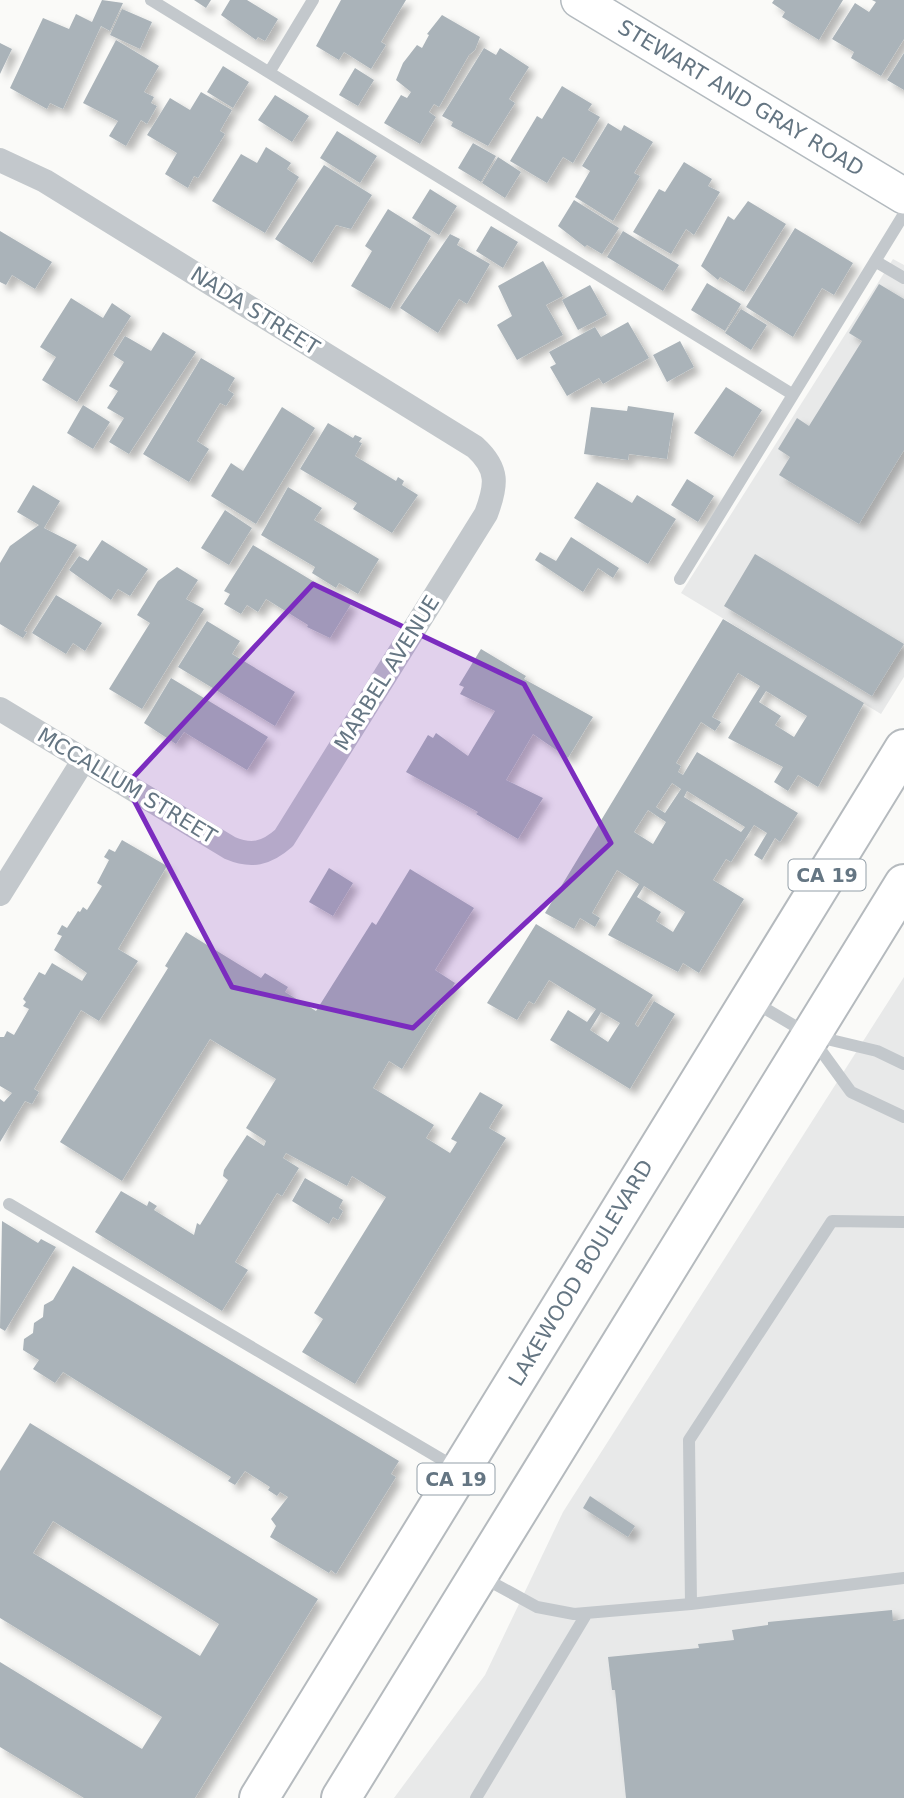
<svg xmlns="http://www.w3.org/2000/svg" width="904" height="1798" font-family="'DejaVu Sans',sans-serif">
	<defs>
		<filter id="shadow"><feDropShadow dx="6" dy="6" stdDeviation="3.5" flood-color="#0004"/></filter>
	</defs>
	<rect width="100%" height="100%" fill="#fafaf8"/>
	<path fill="#e8e9e9" d="M893,259L904,265V677L881,714L681,593Z
		M904,977V1798H394L485,1675L563,1512Z"/>
	<path fill="#aab3b9" fill-rule="evenodd" filter="url(#shadow)" d="M102,0L123,3L110,31L101,26L63,109L50,103L47,109L10,88L43,18L69,29L76,14L92,22Z
		M194,0H211L206,8Z
		M230,0H247L278,19L265,41L258,37L256,40L221,15Z
		M341,0H406L381,42L386,45L371,69L344,52L339,60L316,46Z
		M774,0H843L819,40L782,17L785,12L772,3Z
		M872,0H904V39L881,76L851,58L854,52L832,39L855,3L869,12L876,2Z
		M122,9L152,22L140,49L110,35Z
		M442,15L480,37L475,50L469,55L439,107L434,104L429,112L436,117L420,144L384,123L401,95L407,98L411,92L396,80L403,63L417,45L422,48L429,35L427,34Z
		M116,40L159,66L144,92L154,97L151,103L157,106L147,124L141,120L126,146L109,136L118,121L83,103Z
		M0,43L12,49L0,74Z
		M484,48L496,55L500,48L529,67L509,99L515,103L488,146L451,126L453,122L442,116Z
		M904,53V90L887,80Z
		M223,66L249,82L233,108L207,92Z
		M355,68L374,80L358,106L339,95Z
		M562,86L592,104L588,110L600,117L573,163L563,157L547,183L510,161L537,116L542,119Z
		M201,92L232,110L220,131L225,134L198,178L194,176L188,188L165,174L177,153L147,135L170,98L190,110Z
		M275,95L309,116L292,142L258,120Z
		M608,123L621,131L624,125L653,142L634,173L640,176L613,221L575,197L590,171L582,166Z
		M337,131L377,156L360,183L320,158Z
		M473,143L496,156L481,182L458,168Z
		M266,147L291,163L287,169L299,177L265,233L212,201L241,154L257,163Z
		M498,157L521,172L505,198L482,183Z
		M684,162L712,179L708,186L720,192L694,235L686,229L671,254L633,232L659,189L665,192Z
		M324,165L372,195L351,229L336,225L312,263L275,239Z
		M430,189L457,206L439,235L412,218Z
		M574,200L619,228L602,254L587,245L585,247L558,226Z
		M748,201L786,224L744,292L720,277L718,280L701,266L728,216L734,220Z
		M388,209L431,236L390,309L351,286L372,251L365,246Z
		M491,226L518,242L503,268L476,251Z
		M795,228L853,263L834,295L822,288L793,337L746,307Z
		M0,231L52,262L35,289L12,275L6,285L0,282Z
		M623,231L679,265L663,291L607,257Z
		M450,234L460,239L457,245L490,264L467,304L459,299L438,333L400,308Z
		M543,261L563,296L546,305L563,335L517,360L497,325L512,316L498,286Z
		M707,283L741,304L725,331L691,310Z
		M879,284L904,299V450L859,524L779,475L790,457L778,449L797,418L809,426L862,341L849,333Z
		M590,285L607,315L578,330L562,300Z
		M71,298L103,318L112,303L131,316L77,402L42,380L56,357L40,347Z
		M741,309L767,325L751,350L725,333Z
		M628,322L649,358L603,384L599,378L567,396L550,367L556,364L549,352L595,327L601,337Z
		M163,332L196,352L129,454L109,442L124,418L107,408L118,391L109,386L124,362L113,355L125,336L151,351Z
		M680,341L694,367L667,382L653,355Z
		M201,358L235,378L228,390L234,394L226,406L220,403L197,441L209,449L189,482L143,454Z
		M726,387L762,410L733,457L694,433Z
		M83,405L110,422L93,449L67,433Z
		M628,406L674,413L667,459L629,454L628,460L584,454L591,407L627,411Z
		M282,407L315,428L256,524L211,496L231,463L243,471Z
		M328,423L353,438L355,435L362,438L359,442L362,443L355,456L396,481L398,477L404,481L402,485L418,495L392,533L353,509L357,503L300,469Z
		M687,479L714,496L698,522L671,505Z
		M597,482L632,503L637,495L676,519L648,564L574,518Z
		M33,485L60,501L44,528L77,545L24,631L27,632L23,638L0,624V563L10,546L39,525L17,512Z
		M288,487L322,508L314,520L379,559L358,594L339,583L336,588L312,573L315,567L261,535Z
		M225,510L252,528L229,565L201,548Z
		M571,537L619,568L613,578L598,568L583,592L535,560L540,552L556,561Z
		M102,540L148,569L130,596L118,589L111,600L69,570L79,556L88,561Z
		M253,545L351,604L330,638L307,627L308,625L266,599L258,612L247,605L241,614L224,604L230,594L224,591Z
		M755,554L904,644L872,696L724,606Z
		M177,567L198,580L186,599L204,609L142,709L109,689L150,623L137,615L158,581Z
		M56,595L102,623L85,651L73,643L66,654L32,633Z
		M723,619L864,703L818,787L798,775L788,791L774,782L783,767L728,738L760,686L738,673L712,717L721,722L715,731L701,722L676,763L681,766L678,772L683,775L697,752L798,813L780,842L775,838L762,860L754,855L767,833L754,825L731,862L726,859L713,880L744,899L699,973L683,963L678,972L608,935L639,884L617,870L592,913L600,918L595,927L580,918L574,929L545,913ZM766,691L807,716L794,737L775,725L781,716L759,702ZM672,783L681,789L665,813L656,807ZM687,791L745,827L741,832L684,797ZM648,810L666,822L653,844L634,832ZM644,886L685,912L673,932L656,921L661,912L637,897Z
		M207,621L240,641L232,654L295,692L275,726L178,667Z
		M481,649L526,676L524,679L593,717L568,758L533,734L506,780L543,798L518,839L476,814L478,812L406,772L428,735L433,738L436,733L468,756L495,711L460,694L464,687L459,685Z
		M171,678L268,737L247,770L184,732L176,744L144,723Z
		M122,840L167,866L118,949L138,961L99,1021L81,1010L34,1089L39,1092L32,1104L25,1101L0,1142V1099L4,1102L12,1093L0,1086V1037H4L7,1031L14,1035L29,1009L23,1006L26,1002L23,999L39,972L45,975L52,963L82,981L87,973L54,950L62,936L57,934L62,925L67,928L78,911L80,912L83,907L87,910L102,886L97,883L109,860L104,857L109,849L115,852Z
		M329,868L353,883L333,916L309,902Z
		M410,869L474,908L435,970L455,983L402,1069L389,1061L373,1088L434,1125L426,1138L450,1153L457,1142L451,1139L480,1092L503,1105L489,1128L506,1138L355,1384L302,1352L323,1319L314,1313L386,1197L352,1176L347,1186L286,1153L283,1158L299,1168L282,1196L277,1193L235,1262L248,1270L222,1311L95,1232L121,1191L147,1206L149,1201L157,1206L154,1210L194,1235L197,1223L200,1225L228,1180L223,1176L224,1170L247,1135L264,1146L266,1141L246,1128L276,1079L210,1039L122,1181L60,1142L168,968L165,966L186,932L261,978L265,973L288,987L285,992L316,1011L372,922L376,925Z
		M536,924L653,995L635,1024L638,1027L654,1001L675,1014L630,1089L550,1040L568,1010L587,1022L596,1009L549,980L534,1004L529,1001L517,1020L487,1003ZM601,1012L620,1023L608,1042L590,1030Z
		M305,1178L343,1200L339,1208L343,1211L338,1220L333,1217L329,1224L292,1201Z
		M2,1221L38,1243L41,1239L56,1247L5,1331L0,1328Z
		M73,1266L399,1461L391,1474L396,1477L336,1574L331,1570L329,1573L270,1537L276,1526L271,1519L288,1497L280,1492L277,1496L268,1490L270,1487L245,1471L235,1485L228,1481L231,1477L63,1372L55,1383L33,1369L39,1360L23,1350L24,1339L33,1333L34,1323L43,1317L44,1305L53,1300Z
		M30,1423L318,1599L195,1798H84L0,1747V1662L142,1749L162,1717L0,1618V1471ZM53,1521L219,1624L200,1656L33,1553Z
		M590,1496L635,1526L628,1537L583,1508Z
		M892,1610L893,1621L904,1619V1798H626L615,1690H612L608,1657L699,1648L698,1644L734,1640L732,1630L768,1625V1622Z"/>
	<g fill="none" stroke-linecap="round" stroke-linejoin="round">
		<g stroke="#b3babf" stroke-width="38">
			<path id="secondary" d="M579,0L904,196"/>
		</g>
		<g stroke="#b5babe" stroke-width="42">
			<path id="primary" d="M259,1798L904,749
				M341,1798L904,884"/>
		</g>
		<path stroke="#c3c8cc" stroke-width="12" d="M151,0L792,394
			M270,71L313,0
			M875,261L904,278
			M680,579L904,214
			M754,1002L810,1035L877,1051L904,1064
			M814,1041L851,1092L904,1117
			M9,1204L458,1469
			M482,1577L537,1607L574,1614L691,1604L904,1578
			M691,1604L689,1440L832,1221L904,1222
			M476,1798L587,1613"/>
		<path stroke="#c3c8cc" stroke-width="24" d="M0,160L45,181L475,447C499,469 497,485 486,514L284,838C266,854 251,857 230,848L0,709
			M0,894L83,761"/>
		<use href="#secondary" stroke="#fff" stroke-width="35"/>
		<use href="#primary" stroke="#fff" stroke-width="38"/>
	</g>
	<path fill="#7b2cbf" fill-opacity="0.2" stroke="#7b2cbf" stroke-width="5" stroke-linejoin="round" d="M313,584L524,684L611,843L413,1028L232,987L126,785Z"/>
	<g text-anchor="middle" stroke-width="7" stroke-linejoin="round" paint-order="stroke">
		<g fill="#fff" stroke="#939fa8" stroke-width="2">
			<rect x="788.5" y="859.5" width="77" height="31" rx="5"/>
			<rect x="417.5" y="1463.5" width="77" height="31" rx="5"/>
		</g>
		<g font-size="19" font-weight="bold" fill="#657683">
			<text x="827" y="882">CA 19</text>
			<text x="456" y="1486">CA 19</text>
		</g>
		<g font-size="21" fill="#657683" stroke="#fff">
			<text transform="translate(741 98) rotate(31)" y="7">STEWART AND GRAY ROAD</text>
			<text transform="translate(255 311) rotate(32)" y="7">NADA STREET</text>
			<text transform="translate(387 673) rotate(-58)" y="7">MARBEL AVENUE</text>
			<text transform="translate(127 786) rotate(31)" y="7">MCCALLUM STREET</text>
			<text transform="translate(581 1273) rotate(-59)" y="7">LAKEWOOD BOULEVARD</text>
		</g>
	</g>
</svg>
